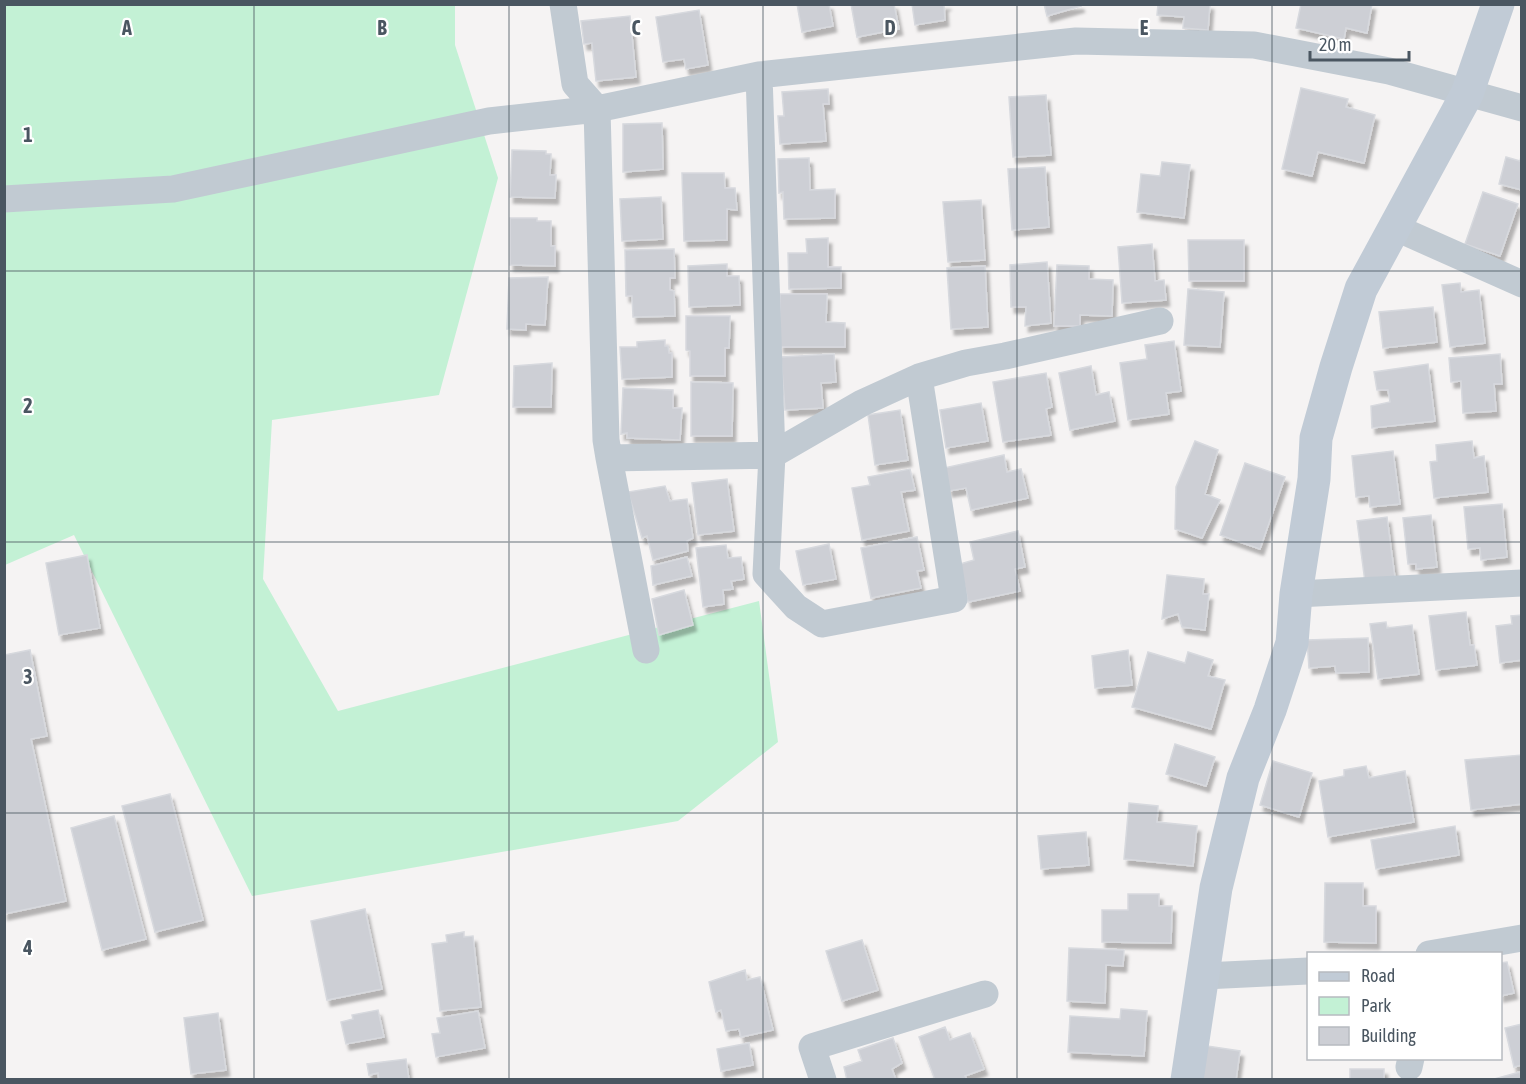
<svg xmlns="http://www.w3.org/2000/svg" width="1526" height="1084" font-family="'Asap Condensed',sans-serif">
	<defs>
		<filter id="shadow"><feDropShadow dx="3.5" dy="6" stdDeviation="1.5" flood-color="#0004"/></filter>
	</defs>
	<rect width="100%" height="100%" fill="#f5f3f3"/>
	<path fill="#c3f1d5" d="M5,5H455V45L498,178L439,395L272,420L263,579L338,711L759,601L778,742L678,821L252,896L74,535L5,565Z"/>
	<path fill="#cdcfd5" stroke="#d7d9de" stroke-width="1.5" filter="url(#shadow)" d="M797,4H829L833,26L802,32Z
		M851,4H894L899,29L857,37Z
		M912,4H948L944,5L945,20L915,25Z
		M1044,4H1080L1081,6L1047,16Z
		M1158,4H1210L1208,30L1183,28L1184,17L1157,15Z
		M1301,4H1372L1367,33L1346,28L1344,39L1296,28Z
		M699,10L708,65L686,69L684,59L663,62L656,17Z
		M630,16L636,77L596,81L592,43L584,44L581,21Z
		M1301,88L1348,99L1346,107L1375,115L1364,163L1318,152L1312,176L1282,169Z
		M828,89L829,104H823L826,141L780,144L778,116H784L782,92Z
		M1046,95L1051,155L1013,157L1009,97Z
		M662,123L663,169L623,172V124Z
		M512,150L546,151V154H551L550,175H556L555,198L510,197Z
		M1522,153V190L1499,184L1506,157L1520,161Z
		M809,158L810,190L835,189V218L784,219L783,192L779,193L778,159Z
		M1162,162L1190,165L1184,218L1137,212L1141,174L1160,176Z
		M1045,167L1049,227L1012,230L1008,169Z
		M682,173H724L725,188H735L737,210L727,209V240L684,241Z
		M1483,192L1518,204L1500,256L1465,244Z
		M661,197L663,239L622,241L620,199Z
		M981,200L985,260L948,262L943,202Z
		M510,218H537V221H551V246H555V266L510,265Z
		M828,238V267H841V288L789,289L788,253H807L806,239Z
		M1188,240H1244V281H1189Z
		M1152,244L1155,281L1164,280L1166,300L1122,303L1118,247Z
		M674,249L675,278H670V290L674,291L675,316L633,317L632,296H626L625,250Z
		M1047,262L1051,323L1025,326L1026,307H1011L1010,265Z
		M727,264V276H739L740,305L689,307L688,266Z
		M1057,265L1089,266V279L1113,280L1112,316L1080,315V326H1054Z
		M985,266L988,327L951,329L947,268Z
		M548,277L545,325L526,324V330L507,329L509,278Z
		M1460,283L1461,292L1479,290L1485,343L1450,347L1442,285Z
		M1188,289L1224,292L1220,347L1184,345Z
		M780,294H827L826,322L845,323V347H780Z
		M1433,307L1437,342L1383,348L1379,312Z
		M686,316H730L729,348H725V376H690V351L686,350Z
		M665,340V346H668L669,353H672V377L622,379L620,347H637V342Z
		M1174,341L1181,391L1166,393L1169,414L1128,420L1120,363L1147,359L1145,345Z
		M834,354L836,382L821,383L823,408L785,410L781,357Z
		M1500,354L1502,384H1494L1496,411L1463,413L1461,381L1451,382L1449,358Z
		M552,363L551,407H513L514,366Z
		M1428,364L1435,421L1372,428L1371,406L1390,402L1388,390H1377L1374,372Z
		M1091,366L1096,395L1109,392L1115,421L1070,430L1059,373Z
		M1046,373L1052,407L1046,409L1051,435L1003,442L993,382Z
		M691,382L733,383L732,436H691Z
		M623,388L673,390V408H682L680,440L627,438V433L621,434Z
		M981,403L988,441L946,448L940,410Z
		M900,410L908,460L875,465L868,415Z
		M1195,441L1218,450L1205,494L1220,500L1202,538L1175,529L1176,487Z
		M1472,441L1474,458L1484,456L1488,492L1434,498L1430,462L1437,461L1436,445Z
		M1393,451L1400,504L1370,507L1369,496L1356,497L1352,456Z
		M1004,455L1007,472L1021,469L1028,498L971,510L966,488L949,491L944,468Z
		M1245,463L1285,477L1260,549L1220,535Z
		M910,469L915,490L901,492L909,531L862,540L852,488L870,485L868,477Z
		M727,479L734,531L698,535L692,483Z
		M665,486L670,501L687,499L693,538L687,541L688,551L653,560L647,536L642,538L628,492Z
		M1502,504L1507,557L1481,560L1480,548L1468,549L1464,507Z
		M1431,515L1437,567L1416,569V564H1408L1403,518Z
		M1387,517L1395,578L1365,582L1357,521Z
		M1018,531L1025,567L1015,569L1020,591L968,602L960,564L974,560L970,542Z
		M917,537L924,570L917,571L921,588L871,598L861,548Z
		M829,544L836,579L803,585L796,551Z
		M726,545L728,558L741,557L744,579L731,581L733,589L723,590L724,604L703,607L696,548Z
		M87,555L100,628L59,635L46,563Z
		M687,557L692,576L653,585L651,566Z
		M1167,575L1204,579L1203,594H1209L1205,630L1182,627L1178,614L1162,619Z
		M684,590L693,625L659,635L652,599Z
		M1466,612L1470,645H1474L1477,665L1436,670L1429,616Z
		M1522,615V660L1500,663L1496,626L1512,624L1511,616Z
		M1386,622L1387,628L1412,625L1419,674L1378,679L1370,624Z
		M1368,638L1369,672L1336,673L1335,666L1309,668L1307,640Z
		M30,650L47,736L31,739L66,901L4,914V655Z
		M1128,650L1132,685L1095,688L1092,656Z
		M1148,652L1185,663L1188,652L1213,660L1208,676L1225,680L1211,729L1132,707Z
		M1175,744L1215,757L1206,786L1166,774Z
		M1522,755V804L1471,810L1465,760Z
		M1273,761L1312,773L1299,817L1260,805Z
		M1366,766L1369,778L1405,771L1414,822L1328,837L1319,781L1344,776V770Z
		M170,794L203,920L155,932L122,806Z
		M1129,803L1158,806L1157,822L1197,826L1193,866L1124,859Z
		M114,816L146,939L102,950L71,828Z
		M1455,826L1459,855L1376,869L1371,840Z
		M1086,832L1089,865L1041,869L1038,836Z
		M1325,883H1363V906H1376V943L1324,942Z
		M1128,894H1159V906H1172L1171,943L1102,942V910H1128Z
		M365,909L382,989L327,1000L311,921Z
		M464,932V937L473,936L481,1007L440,1011L432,944L447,942L446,935Z
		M862,940L878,990L842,1001L826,951Z
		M1069,948L1124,950L1123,966L1106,965L1105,1003L1067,1001Z
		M1507,962L1514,993L1500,996V963Z
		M745,970L747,980L760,977L773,1030L741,1037L739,1029L726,1031L721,1010L716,1012L709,982Z
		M1121,1009L1147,1011L1144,1056L1068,1052L1070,1016L1120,1019Z
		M378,1010L384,1037L346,1044L341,1022L353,1019L352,1015Z
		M478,1011L485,1048L436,1057L432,1034L440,1033L437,1018Z
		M218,1013L226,1070L191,1074L184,1018Z
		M1522,1024V1065L1514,1067L1505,1028Z
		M945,1027L950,1040L970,1033L984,1069L965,1076L967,1080H935L919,1037Z
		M893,1038L902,1063L892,1069L896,1080H847L844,1067L862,1061L858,1050Z
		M749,1043L753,1065L721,1071L717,1049Z
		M1207,1046L1240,1051L1236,1080H1202Z
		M406,1059L409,1080H379L378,1073L369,1075L367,1064Z
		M1350,1069H1384V1080H1350Z
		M1520,1072L1522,1080H1494V1079Z"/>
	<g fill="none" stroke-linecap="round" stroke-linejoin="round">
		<path stroke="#c1cad2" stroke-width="27" d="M563,4L575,84L597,109L606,440L609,458L772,455L862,403L919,377L966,363L1005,356L1160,321
			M759,75L772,455L766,574L796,607L822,624L954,599L919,377
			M4,199L173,189L489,121L597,109L759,75L1076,41L1254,45L1389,71L1522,108
			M1394,227L1522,284
			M609,458L646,650
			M1296,594L1522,583
			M1429,954L1522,938
			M1204,976L1308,971
			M1409,1067L1411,1058
			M823,1080L812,1047L985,994"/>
		<path stroke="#c1cbd6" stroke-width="33" d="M1187,1080L1216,888L1243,778L1270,710L1292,643L1296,594L1314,479L1316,438L1336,367L1361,289L1467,94L1498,4"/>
	</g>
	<path fill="none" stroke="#4a5661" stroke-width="1.5" stroke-opacity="0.55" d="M254,4V1080M509,4V1080M763,4V1080M1017,4V1080M1272,4V1080M4,271H1522M4,542H1522M4,813H1522"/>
	<g font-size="20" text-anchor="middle" font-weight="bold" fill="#4a5661" stroke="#fff" stroke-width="4.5" stroke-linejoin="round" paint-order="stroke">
		<text x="127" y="35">A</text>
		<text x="382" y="35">B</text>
		<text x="636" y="35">C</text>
		<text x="890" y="35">D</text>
		<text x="1144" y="35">E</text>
		<text x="28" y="142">1</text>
		<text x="28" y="413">2</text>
		<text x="28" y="684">3</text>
		<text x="28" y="955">4</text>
	</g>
	<rect width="1526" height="1084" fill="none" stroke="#4a5661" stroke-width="12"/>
	<rect x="1307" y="952" width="195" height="108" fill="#ffffff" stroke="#b7bbc0" stroke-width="1.5"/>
	<rect x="1319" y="972" width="30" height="9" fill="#c1cbd6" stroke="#b7bbc0" stroke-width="1.5"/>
	<text x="1361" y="982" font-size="18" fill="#4a5661">Road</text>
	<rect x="1319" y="997" width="30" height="18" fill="#c3f1d5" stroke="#b7bbc0" stroke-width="1.5"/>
	<text x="1361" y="1012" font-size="18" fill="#4a5661">Park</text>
	<rect x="1319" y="1027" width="30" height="18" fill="#cdcfd5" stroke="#b7bbc0" stroke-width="1.5"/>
	<text x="1361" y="1042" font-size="18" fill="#4a5661">Building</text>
	<path d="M1310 51v9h99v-9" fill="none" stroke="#4a5661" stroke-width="3"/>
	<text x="1319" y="51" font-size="18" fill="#4a5661" stroke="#ffffff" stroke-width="4.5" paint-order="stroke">20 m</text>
</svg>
